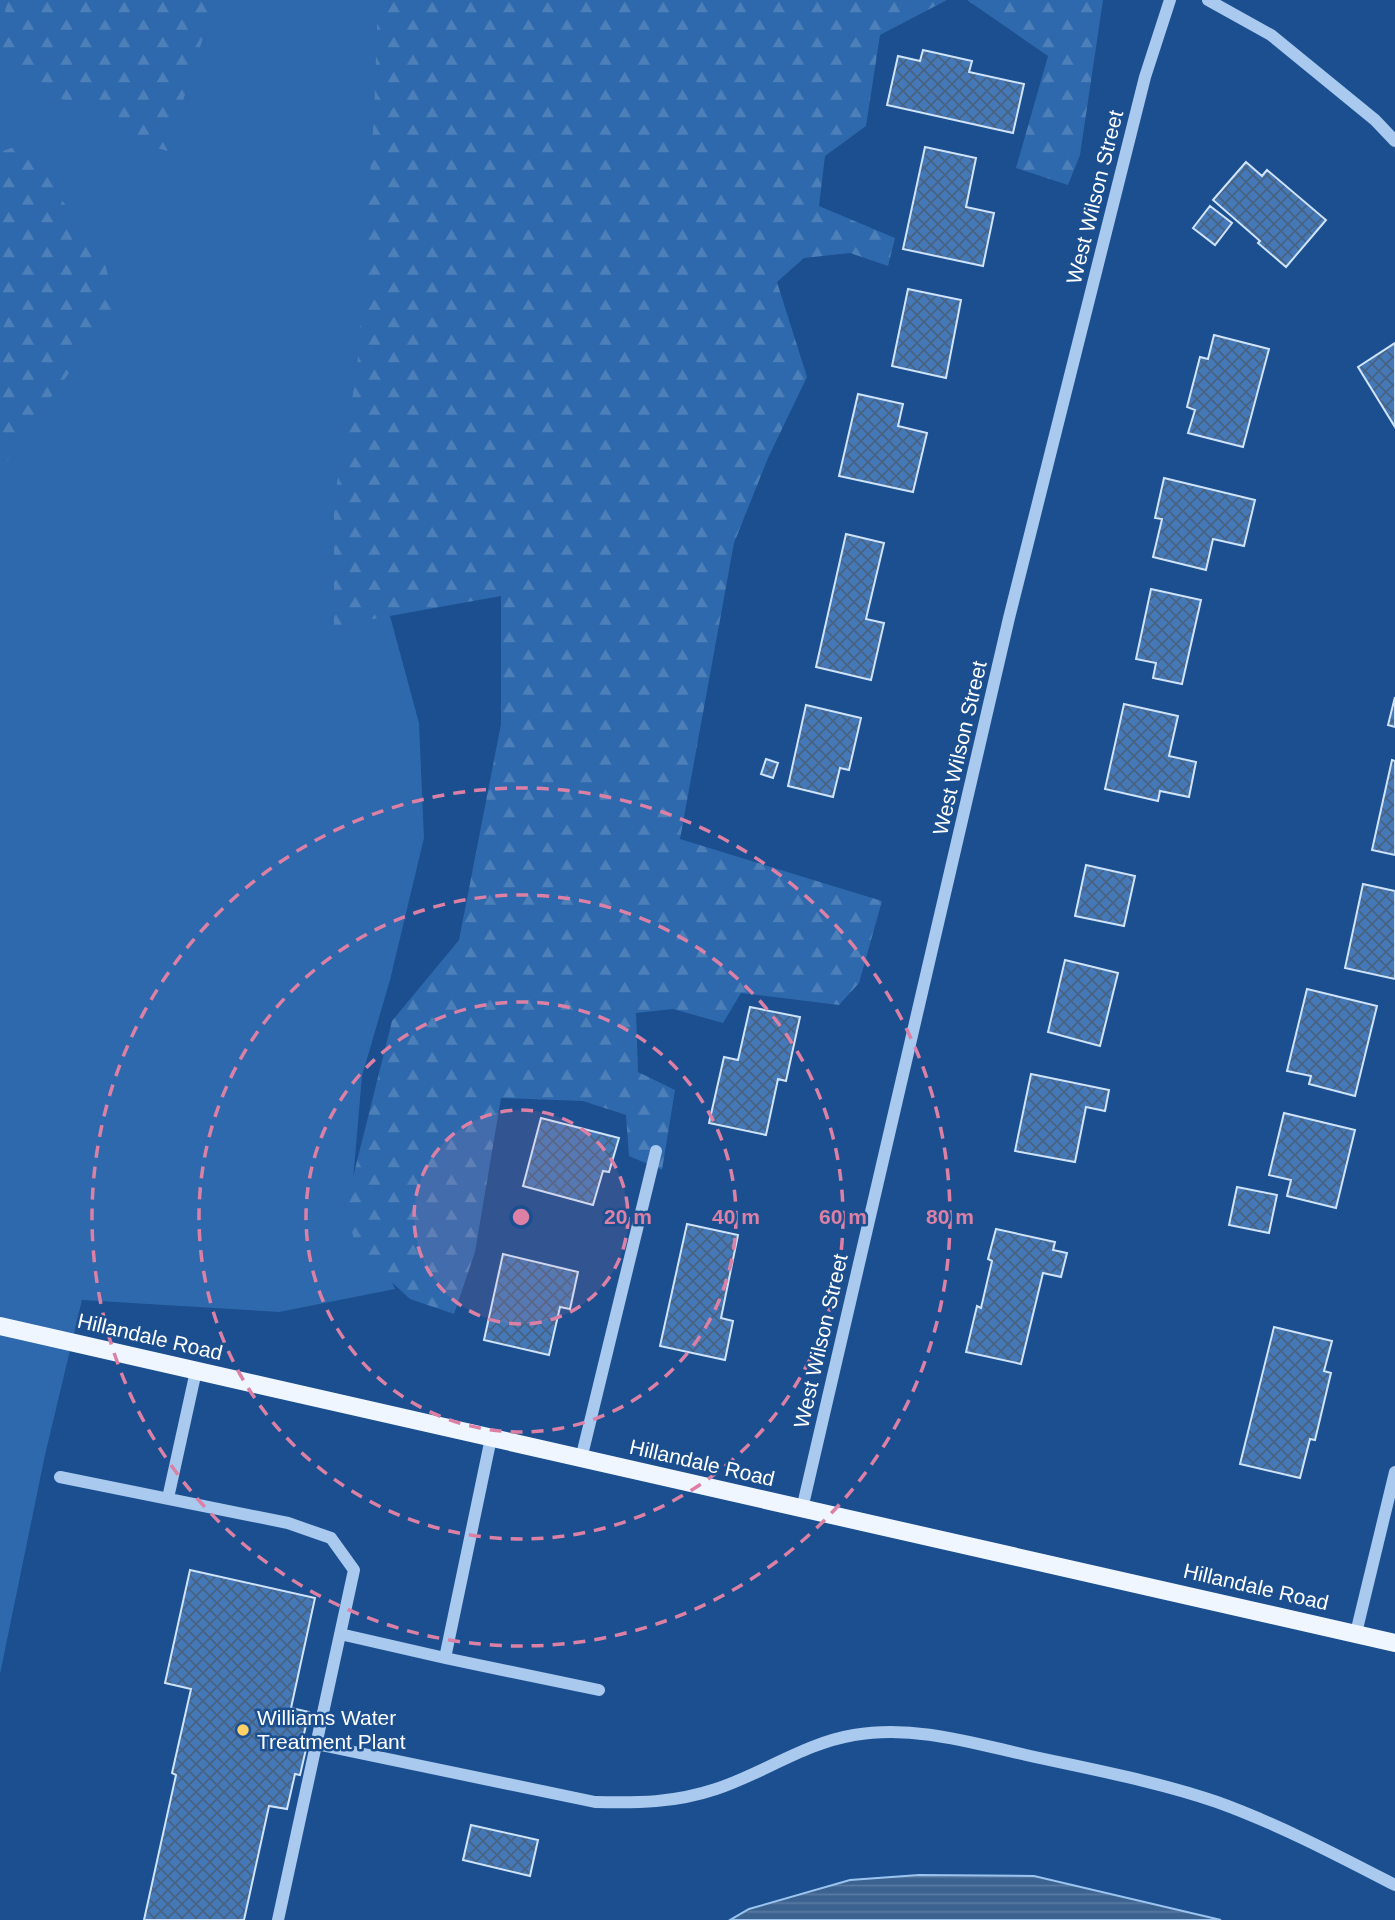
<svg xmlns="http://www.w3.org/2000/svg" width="1395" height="1920" font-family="Helvetica,sans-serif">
	<defs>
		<pattern id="forest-firs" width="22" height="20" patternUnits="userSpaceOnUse" patternTransform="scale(1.75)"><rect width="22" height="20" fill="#2e69ad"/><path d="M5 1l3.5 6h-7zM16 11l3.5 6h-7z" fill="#4d80b9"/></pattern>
		<pattern id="water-rules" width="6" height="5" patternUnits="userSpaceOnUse" patternTransform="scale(1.75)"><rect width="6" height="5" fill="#3c6290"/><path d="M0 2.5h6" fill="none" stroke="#597aa1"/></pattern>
		<pattern id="building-cross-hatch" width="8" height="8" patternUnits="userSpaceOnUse" patternTransform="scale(1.75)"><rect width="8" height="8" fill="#4478b7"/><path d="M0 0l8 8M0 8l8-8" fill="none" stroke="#486282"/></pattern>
	</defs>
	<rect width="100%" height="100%" fill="#1b4f8f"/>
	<path fill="#2e69ad" d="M0,0H410L364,520L419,723L424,838L390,980L362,1076L352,1192L395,1289L279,1312L82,1300L45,1455L0,1674Z"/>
	<path fill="url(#forest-firs)" d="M7,0H215L167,151L133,140L108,108L60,99L13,79L0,43Z
		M378,0H947L880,35L866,126L825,156L819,206L895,238L888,266L850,253L804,258L777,282L807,377L768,458L734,543L680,839L882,901L859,983L839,1005L741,993L723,1023L673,1009L636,1013L638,1072L675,1090L662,1170L629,1156L626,1115L583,1101L501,1098L475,1252L454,1314L410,1299L356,1249L346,1205L392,1021L459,940L501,724V596L334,626V500L357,371L374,114Z
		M967,0H1103L1080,155L1068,185L1016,168L1048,56Z
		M28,142L64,203L103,256L117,310L45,405L0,470V334L13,306L5,297L0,295V152Z"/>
	<path fill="url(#water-rules)" stroke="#9cc4f0" stroke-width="2" d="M919,1875L1034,1876L1221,1920H730L749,1909L850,1880Z"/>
	<path fill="url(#building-cross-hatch)" stroke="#cfe3fa" stroke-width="2" d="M923,50L972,61L969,72L1024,84L1013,133L887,105L898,56L920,61Z
		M925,147L976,158L966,207L994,213L983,266L903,249Z
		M1246,162L1262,176L1267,170L1326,220L1286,267L1258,243L1260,241L1213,200Z
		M1210,206L1232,223L1215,245L1193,228Z
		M908,289L961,300L946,378L892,366Z
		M1214,335L1269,349L1243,447L1188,433L1195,410L1187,407L1200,357L1208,359Z
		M1395,343V427L1358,367Z
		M858,394L903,404L898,426L927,433L913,492L839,476Z
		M1164,478L1255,500L1244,546L1213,539L1206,570L1153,557L1162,519L1155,518Z
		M846,534L884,543L866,619L884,623L871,680L816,667Z
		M1151,589L1201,600L1182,684L1153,678L1156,663L1136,659Z
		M1395,697V727L1388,725Z
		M1124,704L1178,716L1169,756L1196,762L1189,797L1160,791L1158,801L1105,789Z
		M806,705L861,718L849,770L840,768L833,797L788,786Z
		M766,759L778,763L773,778L761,774Z
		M1392,760L1395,761V855L1372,850Z
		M1086,865L1135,876L1124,926L1075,916Z
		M1363,884L1395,891V979L1345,968Z
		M1065,960L1118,973L1100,1046L1048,1032Z
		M1307,989L1377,1006L1355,1096L1309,1084L1311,1076L1287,1071Z
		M750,1007L800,1017L786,1081L778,1079L766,1135L709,1123L724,1057L738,1060Z
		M1031,1074L1109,1090L1105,1111L1086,1107L1075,1162L1015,1151Z
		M1284,1113L1355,1130L1336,1208L1287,1196L1291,1180L1269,1175Z
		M541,1118L619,1138L609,1172L603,1171L593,1205L523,1186Z
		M1237,1187L1277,1195L1269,1233L1229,1225Z
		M687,1224L738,1235L721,1318L733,1321L725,1360L660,1346Z
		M996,1229L1055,1242L1053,1250L1067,1253L1061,1277L1043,1273L1021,1364L966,1352L977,1306L981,1308L992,1261L988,1259Z
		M503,1254L578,1272L570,1309L560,1307L549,1355L484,1340Z
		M1274,1327L1332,1341L1324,1371L1331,1373L1315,1440L1310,1439L1300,1478L1240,1464Z
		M190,1570L315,1598L291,1708L309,1712L301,1747L306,1749L300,1775L295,1774L287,1809L269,1806L244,1920H144L176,1775L172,1773L191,1689L165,1683Z
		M471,1825L538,1840L530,1876L463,1860Z"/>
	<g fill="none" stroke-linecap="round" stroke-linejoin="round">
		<path stroke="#a9c9ee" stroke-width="12" d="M1208,0L1271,35L1375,120L1395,141
			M581,1459L656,1151
			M60,1477L288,1523L331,1538L354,1570L278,1920
			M168,1498L196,1371
			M802,1509L1009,618L1145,77L1170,0
			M1356,1633L1395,1472
			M340,1634L445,1658L599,1690
			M445,1658L491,1438
			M316,1744L595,1802C638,1803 674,1803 716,1789C762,1774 805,1743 854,1735C913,1725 969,1742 1026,1755C1089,1769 1156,1781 1217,1802C1278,1824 1337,1855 1395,1885"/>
		<path stroke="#f0f6ff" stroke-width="18" d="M0,1326L1395,1643"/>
	</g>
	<circle cx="521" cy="1217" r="107" fill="#dd80a5" fill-opacity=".12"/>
	<g fill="none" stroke="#dd80a5" stroke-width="3.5" stroke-dasharray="12 9">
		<circle cx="521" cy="1217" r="107"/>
		<circle cx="521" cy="1217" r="215"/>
		<circle cx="521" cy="1217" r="322"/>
		<circle cx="521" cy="1217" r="429"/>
	</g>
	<circle fill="#ffd166" stroke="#1b4f8f" stroke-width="2.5" cx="243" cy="1730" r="7"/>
	<g text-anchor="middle" stroke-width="5" stroke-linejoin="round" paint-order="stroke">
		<g font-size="21" fill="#fff" stroke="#1b4f8f">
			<text transform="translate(1095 197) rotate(-76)" y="7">West Wilson Street</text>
			<text transform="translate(960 748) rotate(-77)" y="7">West Wilson Street</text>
			<text transform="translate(150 1337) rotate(13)" y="7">Hillandale Road</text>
			<text transform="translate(821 1341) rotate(-77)" y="7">West Wilson Street</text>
			<text transform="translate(702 1463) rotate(13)" y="7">Hillandale Road</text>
			<text transform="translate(1256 1587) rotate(13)" y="7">Hillandale Road</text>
		</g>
		<g font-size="21" fill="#fff" stroke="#1b4f8f" text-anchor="start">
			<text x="257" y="1725">Williams Water<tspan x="257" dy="24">Treatment Plant</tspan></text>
		</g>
	</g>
	<circle cx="521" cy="1217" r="10" fill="#dd80a5" stroke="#1b4f8f" stroke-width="3.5"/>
	<g font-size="21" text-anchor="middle" font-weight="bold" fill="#dd80a5" stroke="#1b4f8f" stroke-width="5" stroke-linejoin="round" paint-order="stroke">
		<text x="628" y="1224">20 m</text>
		<text x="736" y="1224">40 m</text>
		<text x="843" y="1224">60 m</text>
		<text x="950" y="1224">80 m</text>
	</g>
</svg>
